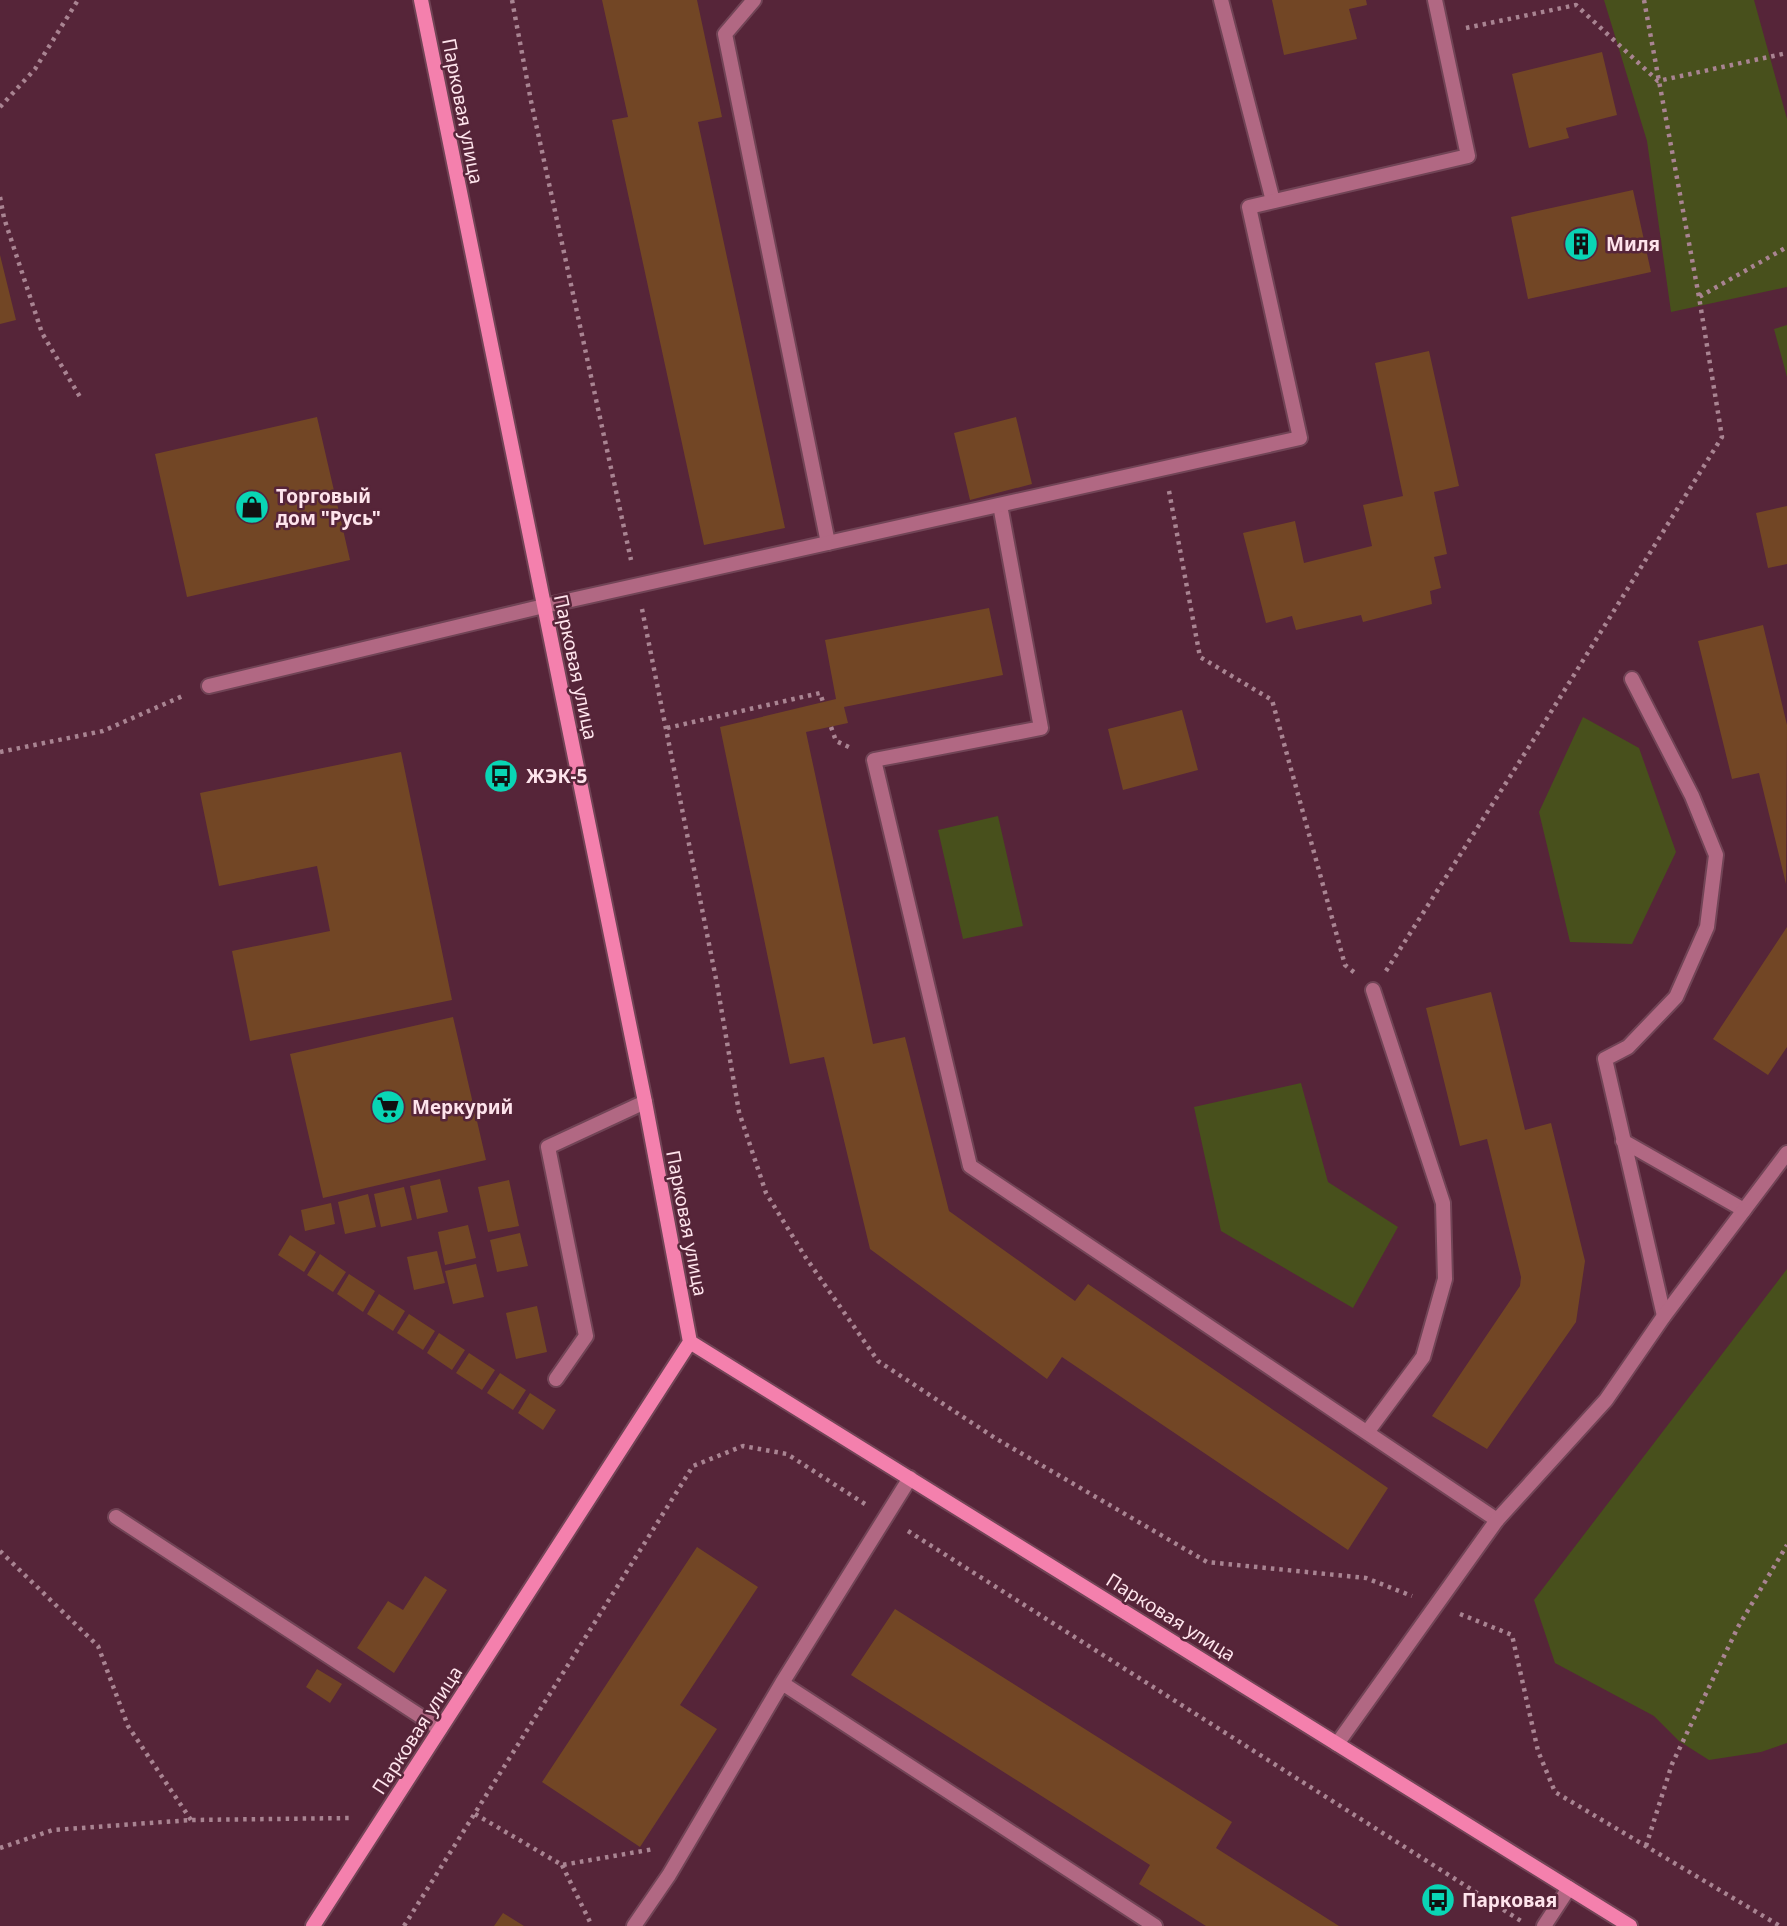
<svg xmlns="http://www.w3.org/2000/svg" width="1787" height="1926" font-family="'Noto Sans',sans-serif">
	<rect width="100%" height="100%" fill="#562539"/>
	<path fill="#48501c" d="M1604,0H1754L1787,119V287L1671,312L1647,141Z
		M1787,325V377L1774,329Z
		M1583,717L1639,748L1676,852L1632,944L1570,942L1539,812Z
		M998,816L1023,926L963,939L938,830Z
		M1301,1083L1328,1182L1398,1227L1353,1308L1221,1231L1194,1107Z
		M1787,1269V1743L1761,1752L1709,1760L1679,1741L1654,1716L1555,1663L1534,1600Z"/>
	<path fill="#724625" d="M602,0H697L722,117L698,122L785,528L704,545L612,120L628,117Z
		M1272,0H1366L1367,5L1349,9L1357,39L1284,55Z
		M1602,52L1617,115L1566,128L1569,138L1529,148L1512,74Z
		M1633,190L1651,272L1528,299L1511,217Z
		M0,255L16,320L0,324Z
		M1429,351L1459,486L1434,492L1447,554L1434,557L1441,588L1430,591L1432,604L1363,622L1361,615L1296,630L1292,616L1266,623L1243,533L1295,521L1304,563L1372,546L1363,505L1403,496L1375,363Z
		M317,417L350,560L187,597L155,454Z
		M1016,417L1032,484L970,500L954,433Z
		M1787,506V564L1768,568L1756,513Z
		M989,608L1003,675L844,707L848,723L806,732L873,1044L905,1037L949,1211L1075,1301L1088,1284L1388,1488L1348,1550L1062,1357L1047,1379L870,1249L824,1057L790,1064L720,727L836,699L825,640Z
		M1763,625L1787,725L1786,884L1759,773L1732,779L1698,641Z
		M1182,710L1198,770L1123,790L1108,729Z
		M401,752L452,1000L250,1041L232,951L330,931L317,866L219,886L200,793Z
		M1787,927V1047L1768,1075L1713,1039Z
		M1491,992L1525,1130L1551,1123L1585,1261L1576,1322L1487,1449L1432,1416L1520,1286L1521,1277L1487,1139L1460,1146L1426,1008Z
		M453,1017L486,1160L323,1198L290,1054Z
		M440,1179L448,1212L417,1219L410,1186Z
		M509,1180L519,1226L488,1232L478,1187Z
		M404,1187L412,1220L381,1227L374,1194Z
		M368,1194L376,1227L345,1234L338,1202Z
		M331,1203L335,1224L305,1231L301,1210Z
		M468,1225L476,1258L445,1265L438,1232Z
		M520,1233L528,1266L497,1272L490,1240Z
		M290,1235L316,1252L304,1272L278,1255Z
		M437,1251L445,1283L414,1290L407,1257Z
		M320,1254L346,1272L333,1292L307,1275Z
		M476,1264L484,1297L453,1304L445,1271Z
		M349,1274L375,1291L363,1312L337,1294Z
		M379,1294L405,1311L393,1331L367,1314Z
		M537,1306L547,1352L516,1359L506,1313Z
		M409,1314L435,1331L423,1350L397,1333Z
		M439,1333L465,1350L452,1370L427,1353Z
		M469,1353L495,1370L482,1390L456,1373Z
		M500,1373L526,1390L513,1410L487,1393Z
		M530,1393L556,1410L543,1430L518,1413Z
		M697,1547L758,1587L680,1705L717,1729L640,1847L542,1782Z
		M425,1576L447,1590L394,1673L357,1648L388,1601L403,1610Z
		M895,1609L1232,1822L1216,1848L1339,1926H1206L1139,1884L1150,1865L851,1675Z
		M317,1669L342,1684L330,1703L306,1687Z
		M503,1913L524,1926H494Z"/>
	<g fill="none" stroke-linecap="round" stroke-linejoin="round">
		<g stroke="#714456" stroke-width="18">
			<path id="lane" d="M754,0L725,34L828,543
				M1221,0L1273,201
				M1000,505L1041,728L874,760L970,1166L1497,1520
				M1632,679L1692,796L1716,855L1707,927L1676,997L1628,1047L1605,1059L1664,1316
				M209,686L544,606
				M1623,1141L1744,1210
				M556,1379L586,1336L548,1147L645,1102
				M1368,1431L1423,1357L1445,1279L1443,1203L1373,990
				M910,1478L782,1683L1155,1926
				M116,1517L440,1729
				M634,1926L669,1875L782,1683"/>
		</g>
		<g stroke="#714456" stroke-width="18">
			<path id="street" d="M544,606L1300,438L1249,207L1468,156L1435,0
				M1337,1744L1497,1520L1606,1400L1664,1316L1787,1153
				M1544,1926L1569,1888"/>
		</g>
		<g stroke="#714456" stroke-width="18">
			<path id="secondary" d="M690,1342L1630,1926
				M313,1926L690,1342L645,1102L421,0"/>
		</g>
		<path stroke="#a98492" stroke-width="4.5" stroke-dasharray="3.5 5" stroke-linecap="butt" d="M512,0L531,101L631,560
			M1644,0L1699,297
			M1466,28L1576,5L1658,81L1787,53
			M0,107L35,69L78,0
			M0,197L4,218L42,333L80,397
			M1169,491L1200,657L1272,700L1345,965L1355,973
			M642,609L717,984L739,1112L766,1193L806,1258L878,1361L995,1438L1207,1562L1366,1578L1412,1596
			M831,727L836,741L851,748
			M667,728L820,693L823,702
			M0,752L103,731L185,695
			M1386,971L1541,728L1722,437L1699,297L1787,247
			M908,1531L1521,1921
			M0,1551L98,1646L128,1726L191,1820
			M1460,1614L1512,1635L1538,1751L1555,1792L1780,1926
			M475,1814L562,1865L654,1849
			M1646,1846L1672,1764L1738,1627L1787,1545
			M0,1848L53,1830L191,1820L351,1818
			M562,1865L592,1926
			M404,1926L693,1466L743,1446L787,1454L865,1504"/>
		<use href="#lane" stroke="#b16883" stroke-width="14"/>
		<use href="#street" stroke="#b16883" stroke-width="14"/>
		<use href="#secondary" stroke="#f480ad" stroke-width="14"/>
	</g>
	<defs>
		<g id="building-disc" transform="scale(1.75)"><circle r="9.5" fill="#09d5b5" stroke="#562539"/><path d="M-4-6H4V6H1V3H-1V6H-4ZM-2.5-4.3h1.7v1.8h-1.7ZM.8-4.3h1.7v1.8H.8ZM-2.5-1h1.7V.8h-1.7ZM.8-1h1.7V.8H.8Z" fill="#111"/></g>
		<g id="shop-disc" transform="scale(1.75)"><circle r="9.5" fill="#09d5b5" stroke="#562539"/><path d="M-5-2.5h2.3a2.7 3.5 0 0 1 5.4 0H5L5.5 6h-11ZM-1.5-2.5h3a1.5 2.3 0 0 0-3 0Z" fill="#111"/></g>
		<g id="bus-disc" transform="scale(1.75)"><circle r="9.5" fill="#09d5b5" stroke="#562539"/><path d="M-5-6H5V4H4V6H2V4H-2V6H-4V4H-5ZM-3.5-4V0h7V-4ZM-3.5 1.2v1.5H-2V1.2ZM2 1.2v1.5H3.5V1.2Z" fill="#111"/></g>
		<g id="supermarket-disc" transform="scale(1.75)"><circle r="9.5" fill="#09d5b5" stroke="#562539"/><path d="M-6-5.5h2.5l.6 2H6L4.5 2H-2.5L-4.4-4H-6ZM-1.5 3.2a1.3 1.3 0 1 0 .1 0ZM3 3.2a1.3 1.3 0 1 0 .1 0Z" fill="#111"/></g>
	</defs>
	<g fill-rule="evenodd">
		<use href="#building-disc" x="1581" y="244"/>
		<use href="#shop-disc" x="252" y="507"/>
		<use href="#bus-disc" x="501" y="776"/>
		<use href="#supermarket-disc" x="388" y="1107"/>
		<use href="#bus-disc" x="1438" y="1900"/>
	</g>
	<g text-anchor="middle" stroke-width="5" stroke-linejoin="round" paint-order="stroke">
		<g font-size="19" fill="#fee4ec" stroke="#562539">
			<text transform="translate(463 111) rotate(79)" y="7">Парковая улица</text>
			<text transform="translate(576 667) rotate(78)" y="7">Парковая улица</text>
			<text transform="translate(687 1223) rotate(79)" y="7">Парковая улица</text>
			<text transform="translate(1171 1617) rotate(32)" y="7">Парковая улица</text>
			<text transform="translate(417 1730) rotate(-57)" y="7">Парковая улица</text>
		</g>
		<g font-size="19" font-weight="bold" fill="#fee4ec" stroke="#562539" text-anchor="start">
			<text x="1606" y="251">Миля</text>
			<text x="276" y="503">Торговый<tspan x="276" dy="22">дом "Русь"</tspan></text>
			<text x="526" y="783">ЖЭК-5</text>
			<text x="412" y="1114">Меркурий</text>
			<text x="1462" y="1907">Парковая</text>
		</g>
	</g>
</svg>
